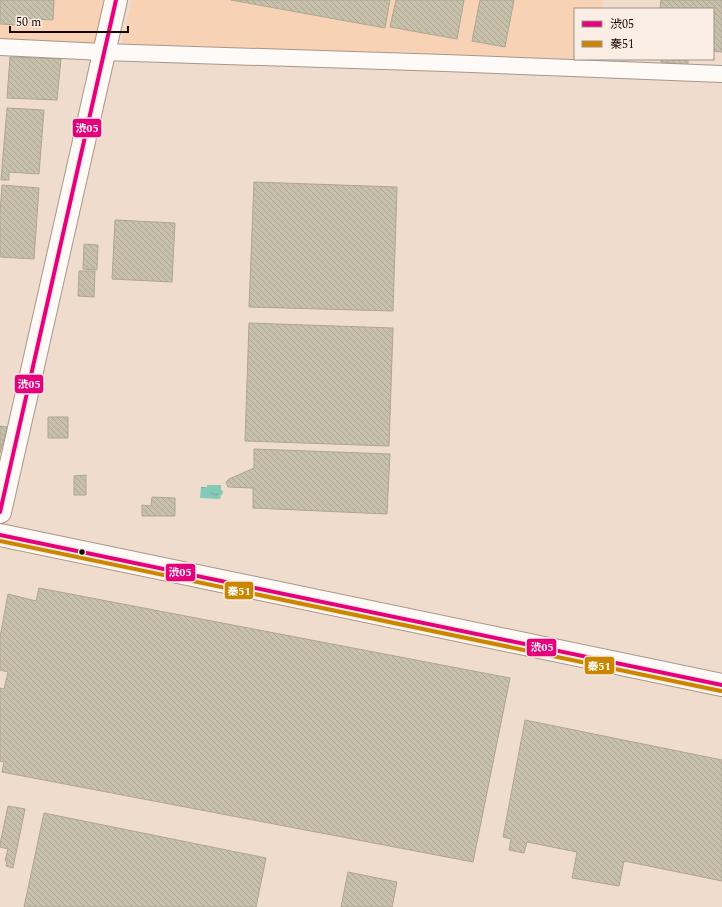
<svg xmlns="http://www.w3.org/2000/svg" width="722" height="907" font-family="Spectral,'Noto Sans JP',serif">
	<defs>
		<pattern id="water-ripples" width="26" height="14" patternUnits="userSpaceOnUse"><rect width="26" height="14" fill="#83cab8"/><path d="M2 4q2-2 4 0t4 0M15 11q2-2 4 0t4 0" fill="none" stroke="#71ac9c"/></pattern>
		<pattern id="building-back-hatch" width="6" height="6" patternUnits="userSpaceOnUse"><rect width="6" height="6" fill="#c7c1ab"/><path d="M-1 5l2 2M0 0l6 6M5-1l2 2" fill="none" stroke="#aaa491"/></pattern>
	</defs>
	<rect width="100%" height="100%" fill="#f0dccd"/>
	<path fill="#f7d2b5" d="M0,0H107L97,44L0,40Z
		M132,0H603L602,9H575V59L121,45Z"/>
	<path fill="url(#water-ripples)" d="M207,485H221V490L223,491L222,495H221L220,499L200,498L201,487H207Z"/>
	<path fill="url(#building-back-hatch)" stroke="#aca693" d="M0,0H54L53,20L21,18L20,25L0,24Z
		M231,0H390L385,28Z
		M396,0H464L457,39L390,27Z
		M480,0H514L505,47L472,41Z
		M661,0H722V52L713,51V9H660Z
		M10,57L61,59L57,100L7,98Z
		M661,59H688V65L661,62Z
		M7,108L44,110L39,174L9,172V180H1Z
		M254,182L397,187L393,311L249,307Z
		M2,185L39,188L34,259L0,257V214Z
		M115,220L175,223L172,282L112,279Z
		M84,244L98,245L97,270L83,269Z
		M79,271H95L94,297L78,296Z
		M249,323L393,328L389,446L245,441Z
		M48,417H68V438H48Z
		M0,426L7,427L0,453Z
		M254,449L390,454L387,514L253,508V488L228,487L226,482L229,479L254,468Z
		M86,475V495H74V476Z
		M152,497L175,498V516H142V505L151,506Z
		M39,588L510,678L473,862L2,772L4,762L0,761V688L4,689L8,672L0,670V637L8,594L36,601Z
		M525,720L722,760V881L624,861L619,886L572,878L577,852L527,842L524,853L509,850L511,839L503,837Z
		M8,806L25,809L13,868L6,866L7,861H5L8,849L0,847V844Z
		M44,813L266,858L256,907H24Z
		M348,872L397,882L392,907H341Z"/>
	<g fill="none" stroke-linecap="round" stroke-linejoin="round">
		<g stroke="#a99687" stroke-width="18">
			<path id="street" d="M0,47L103,52L445,63L722,74"/>
		</g>
		<g stroke="#a99687" stroke-width="24">
			<path id="secondary" d="M0,512L116,0
				M0,535L722,685"/>
		</g>
		<use href="#street" stroke="#fdfaf8" stroke-width="16"/>
		<use href="#secondary" stroke="#fdfaf8" stroke-width="22"/>
		<g stroke="#f9ede4" stroke-width="7">
			<path id="bus-1" d="M0,512L116,0
				M0,535L722,685"/>
		</g>
		<g stroke="#f9ede4" stroke-width="7">
			<path id="bus-2" d="M0,541L721,691"/>
		</g>
		<use href="#bus-1" stroke="#e5007d" stroke-width="4"/>
		<use href="#bus-2" stroke="#cb8600" stroke-width="4"/>
	</g>
	<circle fill="#190600" stroke="#f9ede4" stroke-width="1.5" cx="82" cy="552" r="3.5"/>
	<g stroke="#f9ede4" stroke-width="1.5">
		<rect x="72" y="118" width="30" height="20" rx="4" fill="#e5007d"/>
		<rect x="14" y="374" width="30" height="20" rx="4" fill="#e5007d"/>
		<rect x="165" y="563" width="31" height="19" rx="4" fill="#e5007d"/>
		<rect x="224" y="581" width="30" height="19" rx="4" fill="#cb8600"/>
		<rect x="526" y="638" width="31" height="19" rx="4" fill="#e5007d"/>
		<rect x="584" y="656" width="31" height="19" rx="4" fill="#cb8600"/>
	</g>
	<g font-size="11" text-anchor="middle" font-weight="bold" fill="#fff">
		<text x="87" y="132">渋05</text>
		<text x="29" y="388">渋05</text>
		<text x="180" y="576">渋05</text>
		<text x="239" y="595">秦51</text>
		<text x="542" y="651">渋05</text>
		<text x="599" y="670">秦51</text>
	</g>
	<rect x="574" y="8" width="140" height="52" fill="#f9ede4" stroke="#9f9189"/>
	<rect x="582" y="21" width="20" height="6" fill="#e5007d" stroke="#9f9189"/>
	<text x="610" y="28" font-size="12" fill="#190600">渋05</text>
	<rect x="582" y="41" width="20" height="6" fill="#cb8600" stroke="#9f9189"/>
	<text x="610" y="48" font-size="12" fill="#190600">秦51</text>
	<path d="M10 26v6h118v-6" fill="none" stroke="#190600" stroke-width="2"/>
	<text x="16" y="26" font-size="12" fill="#190600" stroke="#f9ede4" stroke-width="3" paint-order="stroke">50 m</text>
</svg>
